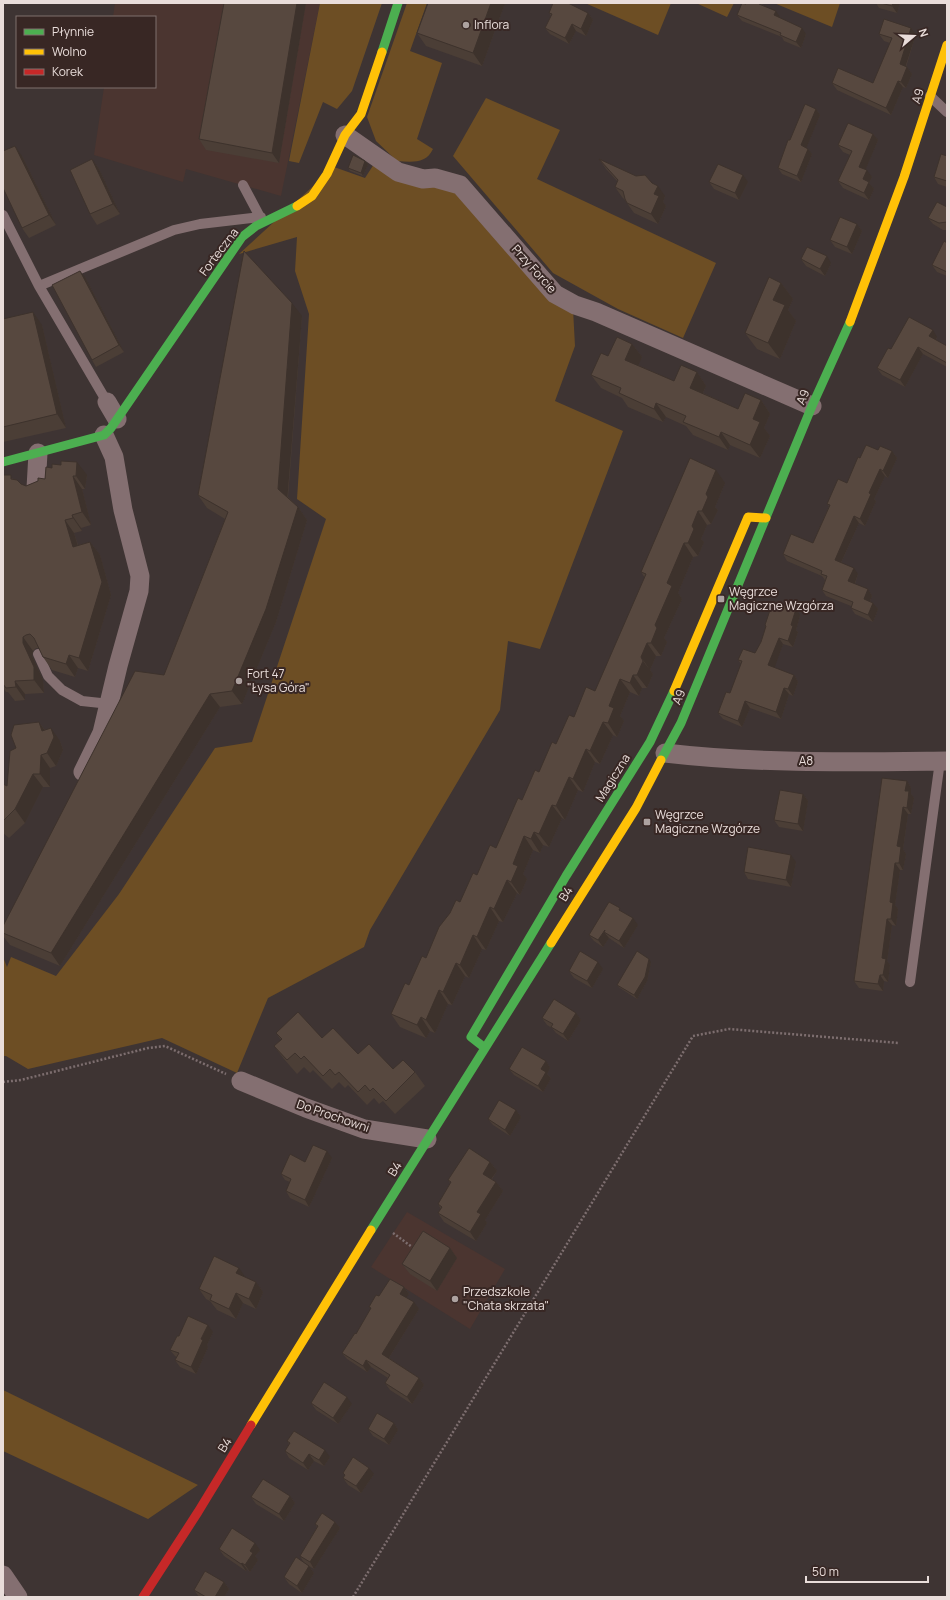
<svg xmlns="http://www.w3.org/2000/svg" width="950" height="1600" font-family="Manrope,sans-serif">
	<rect width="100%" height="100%" fill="#3e3433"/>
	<path fill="#4b3530" d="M115,3H320L281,196L186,169L183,182L94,155L104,87H155V17H113Z
		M407,1212L505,1269L470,1329L371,1267Z"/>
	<path fill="#6d4e24" d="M320,3H382L352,91L337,109L323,102L299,163L289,161Z
		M407,3H427L410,51L442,63L417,139L433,149C426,164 412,162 397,161L376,141L367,117Z
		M585,3H671L658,35Z
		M696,3H734L727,17Z
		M774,3H840L832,27Z
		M486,98L560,130L537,179L716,263L683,338L618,309L553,273L453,156Z
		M374,164L453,188L573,309L575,346L555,401L623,431L540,649L508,641L500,710L370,930L364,947L268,998L237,1073L162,1038L28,1069L6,1056H3V957L7,967L11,957L56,976L119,894L215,748L252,742L326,519L297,499L309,314L295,271L297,237L239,254L334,167L365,178Z
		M3,1390L198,1485L148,1519L3,1451Z"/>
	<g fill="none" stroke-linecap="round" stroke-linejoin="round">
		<path stroke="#7d6e6f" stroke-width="2.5" stroke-dasharray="2 2" stroke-linecap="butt" d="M3,1082L21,1080L148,1048L165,1046L226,1074
			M393,1233L412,1247
			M353,1597L693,1036L729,1029L899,1043"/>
		<path stroke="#846f71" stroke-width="10" d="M930,96L947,112
			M243,185L260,217
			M3,215L39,286L107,402
			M39,286L174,230L200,224L261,217
			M38,654L48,676L62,690L82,701L110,704
			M910,982L940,761"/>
		<path stroke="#846f71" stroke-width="19" d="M345,135L398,172L423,179L435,178L460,185L555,294L575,305L596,312L812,406
			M107,402L117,419
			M36,488L38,453
			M665,753C759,764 853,762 947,761
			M83,772L102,733L118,666L139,591L140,576L123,510L114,457L104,435
			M241,1081L306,1108L364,1129L427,1139
			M3,1575L18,1597"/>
		<path stroke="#4caf50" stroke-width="9" d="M382,52L398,3
			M3,462L104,435L111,428L242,237L256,226L297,206
			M661,760L681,723L812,406L850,322
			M485,1048L471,1037L566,876L650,742L674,691
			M371,1230L551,943"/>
		<path stroke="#ffc107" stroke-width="9" d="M297,206L312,196L327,174L345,135L361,114L382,52
			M850,322L904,177L947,45
			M674,691L748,517L766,518
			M551,943L636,808L661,760
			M251,1425L371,1230"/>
		<path stroke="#c62828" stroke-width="9" d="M143,1597L198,1512L251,1425"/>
	</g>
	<path fill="#4b3e36" d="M224,3H306L279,163L206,150L199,139Z
		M428,3H505L482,66L426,46L417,33Z
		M746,3H761L763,5L780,17L779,18L806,34L801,48L784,41L782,37L742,21L737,15Z
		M876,3H900L897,13L879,8Z
		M549,13H588L593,20L586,36L576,31L569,44L550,34L545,28L551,16Z
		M911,28L916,34L906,67H907L912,74L906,88L903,87L891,115L837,90L832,83H873L890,43L884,41L879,34Z
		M816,109L820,115L806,148L808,149L812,154L801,182L782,174L778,168L790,140Z
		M873,134L878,140L865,170L872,177L869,183L874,189L869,200L843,188L838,181L850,155L843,152L838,145Z
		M22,156L56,225L29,238L22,228Z
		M947,156V187L938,184L934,177Z
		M92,159L99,169L120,214L97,225L90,214Z
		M599,159L665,196L663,202L666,206L658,224L634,213L624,199L622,197L615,187L618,182L606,169Z
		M365,161L368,164L363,176L350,171L348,168Z
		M709,182H748L739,200L714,189Z
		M947,207V230H943L933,224L928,218Z
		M857,224L862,231L852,254L835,247L830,240Z
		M947,243V276L937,272L932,265Z
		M801,259L831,263L825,276L806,266Z
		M85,277L124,352L96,367L92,360Z
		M781,283L793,299L788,310L796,321L780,359L757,349L745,333Z
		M302,316L288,497L298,507L307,520L276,622L242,704L220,707L60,966L10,945L3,936V926L164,675L225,519L207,508L198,495Z
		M3,319L42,325L66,428L3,442Z
		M937,337L936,340L947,346V367L923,354L905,387L882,375L877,368L891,349Z
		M632,344L642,357L638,365L674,381L697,372L706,386L703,393L738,409L761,400L770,414L764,428L770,436L760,458L730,445L728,450L693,435L686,426L666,417L663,422L628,407L622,398L601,388L591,375L608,356Z
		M878,450L892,451L897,458L888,478L885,476L874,499L876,501L865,526L859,523L841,563L858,574L855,584L868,589L872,596L870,601L878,609L873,622L855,614L851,608V606L826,596L822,590L825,580L822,576L787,561L783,554L813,543L829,506L827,504L847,483L860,458Z
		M46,467L87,475L85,489H82L91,525L81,528L82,531L74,533L78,545L90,542L100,555L111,595L88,671L78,668L75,677L52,670L43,657L39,648H36L33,651L32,656L43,680L44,693L25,694V700L15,701L8,692H6L3,688V475L14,479L21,484L26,486L45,479Z
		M725,483L715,507L718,510L711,524L707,525L701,539L704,542L698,556L693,557L678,593L682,599L664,638L667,642L661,656H656L650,670L653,674L647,688H642L639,696L630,692L620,716L624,721L617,737L613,735L600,764L595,762L583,792L578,790L565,820L562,818L549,847L543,845L540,853L533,850L523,874L527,879L520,895L517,893L503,922L499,921L486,950L482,949L469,978L465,976L452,1005L448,1004L435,1033L430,1031L426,1038L400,1027L391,1014L477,875L496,848L522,800L574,717L595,691L645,578L641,572Z
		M800,615L796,630L798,632L793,647L783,644L774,668L794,675L798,682L793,696L789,694L781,719L750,708L742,727L723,719L718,713L730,693L741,664L738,660L755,653L761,642L766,627L765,625Z
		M39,722L45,730L60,741L63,750L56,766L50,768V787H43L25,823L9,838L3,833V784L7,786L16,748Z
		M907,781L911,788V794L914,798L911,814H908L905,836L903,849L906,854L903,870H900L895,905L898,909L896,926L892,925L887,961L890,965L888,982L884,981L883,991L859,988L854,981Z
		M803,794L808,801L803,831L779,827L774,820Z
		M796,862L791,887L748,879L744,872Z
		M623,913L638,925L624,948L609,938L603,947L594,941L589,935Z
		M651,962L647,981L637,999L620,988L617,985Z
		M603,969L592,988L574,978L569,971Z
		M576,1013L581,1020L568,1041L556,1033L552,1028L547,1025L542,1018Z
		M276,1033L322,1038L393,1069L415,1072L425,1086L395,1114L383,1101L379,1104L374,1098L367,1105L348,1085L345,1088L339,1082L332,1089L313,1070L310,1073L304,1067L297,1074L284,1059L274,1046L281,1040Z
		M546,1061L550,1068L547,1074L551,1078L543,1092L514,1075L509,1069Z
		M516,1110L521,1117L510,1136L493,1125L488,1119Z
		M332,1158L309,1207L290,1198L286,1191L290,1182L285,1180L281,1174L305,1162Z
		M490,1162L497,1171L492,1179L496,1182L503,1191L485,1220L487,1223L476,1241L444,1222L438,1213L441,1209L438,1204L450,1183L448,1180Z
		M450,1248L457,1258L437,1291L410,1274L402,1264Z
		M245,1277L256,1282L263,1292L256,1309L243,1303L236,1319L217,1310L210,1301L206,1299L199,1289Z
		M404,1287L409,1294L406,1298L419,1309L389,1358L419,1378L424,1385L412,1404L390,1390L385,1383L388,1378L371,1367L367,1372L347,1359L342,1353L356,1334L371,1309L369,1307L379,1296Z
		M213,1332L207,1345L208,1347L196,1374L180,1367L175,1360L177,1357L175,1356L170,1350L179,1336Z
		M311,1403L352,1404L338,1424L316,1410Z
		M394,1423L398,1430L389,1445L373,1436L368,1429Z
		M287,1441L330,1457L324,1466L314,1461L308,1470L289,1458L285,1451L289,1444Z
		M343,1473L374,1474L361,1493L348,1485L343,1478L345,1475Z
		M290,1496L295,1503L284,1521L256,1504L251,1497Z
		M335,1522L340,1528L314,1569L304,1563L300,1556L317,1527L315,1524Z
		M219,1549L260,1550L255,1556L258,1560L250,1572L247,1569L246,1571L224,1556Z
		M309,1566L314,1573L302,1593L289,1584L284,1577Z
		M224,1582L229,1589L224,1597H199L194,1590Z"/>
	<path fill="#3d322c" d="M297,3H306L279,163L272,153Z
		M491,3H505L482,66L473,53Z
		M893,3H900L897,13L892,6Z
		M776,11L780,17L778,21L774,15Z
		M588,13L593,20L586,36L581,29Z
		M572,24L576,31L569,44L565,38Z
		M802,28L806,34L801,48L796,42Z
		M911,28L916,34L904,71L900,64Z
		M907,67L912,74L906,88L901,82Z
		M898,81L903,87L891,115L886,108Z
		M816,109L820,115L805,151L801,145Z
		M873,134L878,140L864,173L859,167Z
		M15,146L22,156L56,225L49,215Z
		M808,149L812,154L801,182L797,176Z
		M92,159L99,169L120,214L113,204Z
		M365,161L368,164L363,176L361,173Z
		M867,170L872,177L869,183L874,189L869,200L864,193L863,179Z
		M743,175L748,182L739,200L735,193Z
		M658,186L665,196L663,202L666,206L658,224L651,214L654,194Z
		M857,224L862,231L852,254L847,247Z
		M827,256L831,263L825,276L820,269Z
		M80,271L85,277L124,352L119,345Z
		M781,283L793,299L788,310L796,321L780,359L768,343L773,300Z
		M292,303L302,316L287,502L278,489Z
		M33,312L42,325L66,428L57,414Z
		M933,330L937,337L934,343L929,336Z
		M632,344L642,357L635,373L625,360Z
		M918,347L923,354L905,387L900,380Z
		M697,372L706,386L699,401L690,388Z
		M761,400L770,414L764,428L770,436L760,458L750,445L753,419Z
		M656,403L666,417L663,422L654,409Z
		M721,432L730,445L728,450L719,437Z
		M892,451L897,458L888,478L883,471Z
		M77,462L87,475L85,489L76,476Z
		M880,469L885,476L874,499L876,501L865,526L860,519L869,493Z
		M716,470L725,483L715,507L718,510L711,524L702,511L706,494Z
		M73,476L82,489L91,525L82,512Z
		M298,507L307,520L276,622L242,704L232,691Z
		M698,511L707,525L701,539L704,542L698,556L688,543L692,526Z
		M72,515L81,528L82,531L73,518Z
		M854,516L859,523L839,567L835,560Z
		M65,520L74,533L82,560L73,547Z
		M90,542L100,555L111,595L88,671L79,658Z
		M684,543L693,557L678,593L682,599L664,638L667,642L661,656L651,643L655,625L667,583Z
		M854,568L858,574L853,588L848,581Z
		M868,589L872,596L868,605L864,599Z
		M873,603L878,609L873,622L868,615Z
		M796,609L800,615L796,630L798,632L793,647L788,641L791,625Z
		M23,637L33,651L32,656L43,680L44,693L34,680L23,643Z
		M779,638L783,644L773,672L768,665Z
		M647,643L656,656L650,670L641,657Z
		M69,655L78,668L75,677L66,664Z
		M643,661L653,674L647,688L637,675Z
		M633,675L642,688L639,696L630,683Z
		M794,675L798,682L793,696L788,689Z
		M620,679L630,692L620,716L624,721L617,737L608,723L609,706Z
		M15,681L25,694V700L16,687Z
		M784,688L789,694L781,719L776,712Z
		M210,694L220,707L60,966L51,953Z
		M745,701L750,708L742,727L738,721Z
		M39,722L48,735L51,728L60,741L63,750L56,766L47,753L42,731Z
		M603,722L613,735L600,764L590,751Z
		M586,749L595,762L583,792L573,779Z
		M41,755L50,768V787L40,774Z
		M33,774L43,787L25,823L15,809Z
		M569,777L578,790L565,820L556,806Z
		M907,781L911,788V794L914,798L911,814L907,808L905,791Z
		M803,794L808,801L803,831L798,824Z
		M552,805L562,818L549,847L539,834Z
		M903,807L908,814L903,849L906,854L903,870L899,863L897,846Z
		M534,832L543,845L540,853L531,839Z
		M524,836L533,850L523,874L527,879L520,895L511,882L513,864Z
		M791,855L796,862L791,887L786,880Z
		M895,863L900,870L895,905L898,909L896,926L891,919L890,902Z
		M507,880L517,893L503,922L494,909Z
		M490,907L499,921L486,950L477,937Z
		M633,918L638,925L624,948L619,941Z
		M887,919L892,925L887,961L890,965L888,982L883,975L882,958Z
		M604,932L609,938L603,947L598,940Z
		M473,935L482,949L469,978L460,965Z
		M649,959L651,962L647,981L637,999L634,995Z
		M598,962L603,969L592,988L587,981Z
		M456,963L465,976L452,1005L443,992Z
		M880,975L884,981L883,991L878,984Z
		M439,990L448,1004L435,1033L426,1020Z
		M576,1013L581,1020L568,1041L563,1034Z
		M421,1017L430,1031L426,1038L417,1025Z
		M546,1061L550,1068L547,1074L551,1078L543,1092L538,1086L541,1069Z
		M516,1110L521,1117L510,1136L505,1130Z
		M327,1151L332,1158L309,1207L305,1200Z
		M490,1162L497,1171L489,1182L483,1174Z
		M496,1182L503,1191L485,1220L487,1223L476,1241L470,1232L477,1212Z
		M450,1248L457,1258L437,1291L430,1281Z
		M239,1268L246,1278L236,1273Z
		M256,1282L263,1292L256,1309L249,1299Z
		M404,1287L409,1294L404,1301L400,1294Z
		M236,1293L243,1303L236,1319L229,1309Z
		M414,1302L419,1309L387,1361L382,1354Z
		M208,1325L213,1332L207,1345L208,1347L196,1374L191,1367L201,1339Z
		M366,1360L371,1367L367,1372L363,1366Z
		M419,1378L424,1385L412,1404L407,1397Z
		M347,1397L352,1404L338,1424L333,1418Z
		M394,1423L398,1430L389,1445L384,1439Z
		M325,1450L330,1457L324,1466L319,1460Z
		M309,1454L314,1461L308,1470L303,1463Z
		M369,1468L374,1474L361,1493L356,1486Z
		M290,1496L295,1503L284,1521L279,1514Z
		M335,1522L340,1528L314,1569L310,1562Z
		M255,1543L260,1550L255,1556L258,1560L250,1572L245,1565L250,1551Z
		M242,1563L247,1569L246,1571L241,1564Z
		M309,1566L314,1573L302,1593L297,1586Z
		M224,1582L229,1589L224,1597H215Z"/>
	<path fill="#57483f" stroke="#3d322c" d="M224,3H297L272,153L199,139Z
		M428,3H491L473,53L417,33Z
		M553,3H568L588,13L581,29L572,24L565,38L545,28L552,14L549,13Z
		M742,3L746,4V3H760L759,4L776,11L774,15L802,28L796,42L780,35L781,33L737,15Z
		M881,3H893L892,6Z
		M884,19L911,28L900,64L907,67L901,82L898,81L886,108L832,83L838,68L873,83L892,38L879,34Z
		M805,104L816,109L801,145L808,149L797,176L778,168L788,140H790Z
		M848,123L873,134L859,167L867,170L863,179L869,182L864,193L838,181L852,151L838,145Z
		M15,146L49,215L22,228L3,188V151Z
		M941,154L947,156V181L934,177Z
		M353,155L365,161L361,173L348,168Z
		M92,159L113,204L90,214L70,170Z
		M599,159L636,176L645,175L652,183L658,186L654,194L659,196L651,214L627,203L625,199L623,191L615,187L618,180Z
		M718,164L743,175L735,193L709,182Z
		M937,202L947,207V222L939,223L928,218Z
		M840,217L857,224L847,247L830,240Z
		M944,241L947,243V272L932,265Z
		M807,247L827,256L820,269L801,259Z
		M244,251L292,303L278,489L298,507L266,609L232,691L210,694L51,953L3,933V926L135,671L164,675L228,512L198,495Z
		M80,271L119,345L92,360L52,285Z
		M769,277L781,283L773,300L785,305L768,343L745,333Z
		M33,312L57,414L3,427V319Z
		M909,317L933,330L929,336L947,346V363L918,347L900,380L877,368L888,348L891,349Z
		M617,337L632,344L625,360L674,381L681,365L697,372L690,388L738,409L745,393L761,400L753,419L760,422L750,445L721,432L719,437L683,422L686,416L656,403L654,409L619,393L621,388L591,375L601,353L608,356Z
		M866,445L878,450L880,446L892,451L883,471L880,469L869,493L871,494L860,519L854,516L835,560L854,568L848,581L868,589L864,599L873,603L868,615L851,608L853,602L822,590L827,576L821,574L822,571L783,554L791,534L813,543L830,505L827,504L838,479L847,483L858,457L860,458Z
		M690,458L716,470L706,494L708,497L702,511H698L692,526L694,529L688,543H684L667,583L672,586L655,625L657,628L651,643H647L641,657L643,661L637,675H633L630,683L620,679L609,706L614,708L608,723L603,722L590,751L586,749L573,779L569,777L556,806L552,805L539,834L534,832L531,839L524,836L513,864L518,866L511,882L507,880L494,909L490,907L477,937L473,935L460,965L456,963L443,992L439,990L426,1020L421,1017L417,1025L391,1014L405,983L409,985L422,956L426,958L439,927L450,913L456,900L460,902L473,873L477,875L490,845L496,848L518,798L522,800L535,770L539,772L552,742L556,744L569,715L574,717L586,687L595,691L646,574L641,572Z
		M61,461L77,462L76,476H73L82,512L72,515L73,518L65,520L73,547L90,542L102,582L79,658L69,655L66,664L43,657L34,638L30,634L26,635L23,637V643L34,667V680L15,681L16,687L6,688L3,684V475H11V479L17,480L21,484L26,486L38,481V478L45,479L46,467L52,468V464L61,465Z
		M773,601L796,609L791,625L793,626L788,641L779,638L768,665L794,675L788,689L784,688L776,712L745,701L738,721L718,713L726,692L730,693L742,661L738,660L743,649L755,653L761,642L766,626L765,625Z
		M39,722L42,731L51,728L54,737L47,753L41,755L40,774H33L15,809L3,821V784L7,786L10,751L16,748L11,735L14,725Z
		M882,778L907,781L905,791H909L907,808L903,807L900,829L897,846L901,847L899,863H895L890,902L893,903L891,919H887L882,958L886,959L883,975H880L878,984L854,981Z
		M780,790L803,794L798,824L774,820Z
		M748,847L791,855L786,880L744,872Z
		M609,902L620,908L619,910L633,918L619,941L604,932L605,930L598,940L589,935Z
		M580,951L598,962L587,981L569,971Z
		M637,951L649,959L645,977L634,995L617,985Z
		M554,999L576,1013L563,1034L551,1027L553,1024L542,1018Z
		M298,1012L322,1038L333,1028L358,1054L369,1044L393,1069L403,1060L415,1072L386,1101L373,1088L370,1091L365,1085L358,1092L339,1072L335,1075L330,1069L323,1076L304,1056L301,1059L295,1053L287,1060L274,1046L282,1039L276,1033Z
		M522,1047L546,1061L541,1069L546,1072L538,1086L509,1069Z
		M499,1100L516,1110L505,1130L488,1119Z
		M313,1145L327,1151L305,1200L286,1191L291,1179L281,1174L290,1154L305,1162Z
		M469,1148L490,1162L483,1174L496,1182L477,1212L481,1214L470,1232L438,1213L442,1207L438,1204L451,1182L448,1180Z
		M423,1231L450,1248L430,1281L402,1264Z
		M214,1256L239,1268L236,1273L256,1282L249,1299L236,1293L229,1309L210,1300L212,1295L199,1289Z
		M390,1279L404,1287L400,1294L414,1302L382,1354L419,1378L407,1397L385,1383L390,1375L366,1360L363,1366L342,1353L355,1333L356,1334L371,1308L369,1307L376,1295L379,1296Z
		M188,1316L208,1325L201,1339L203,1340L191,1367L175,1360L179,1353L170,1350L177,1336H179Z
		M324,1382L347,1397L333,1418L311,1403Z
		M377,1413L394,1423L384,1439L368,1429Z
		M294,1431L325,1450L319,1460L309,1454L303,1463L285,1451L290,1443L287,1441Z
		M353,1457L369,1468L356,1486L343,1478L345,1475L343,1473Z
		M263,1479L290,1496L279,1514L251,1497Z
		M322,1513L335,1522L310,1562L300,1556L318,1526L315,1524Z
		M232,1528L255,1543L250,1551L253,1553L245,1565L242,1563L241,1564L219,1549Z
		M296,1557L309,1566L297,1586L284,1577Z
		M205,1571L224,1582L215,1597H206L194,1590Z"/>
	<g fill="#ada2a0" stroke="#382724" stroke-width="1.5">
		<circle cx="466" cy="25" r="4"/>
		<rect x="717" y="595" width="8" height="8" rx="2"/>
		<circle cx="239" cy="681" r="4"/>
		<rect x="643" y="818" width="8" height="8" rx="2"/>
		<circle cx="455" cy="1299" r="4"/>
	</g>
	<g text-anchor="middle" stroke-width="4" stroke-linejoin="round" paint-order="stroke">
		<g font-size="12" fill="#e9ddda" stroke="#382724" text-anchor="start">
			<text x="474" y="29">Inflora</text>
			<text x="729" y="596">Węgrzce<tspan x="729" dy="14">Magiczne Wzgórza</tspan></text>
			<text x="247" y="678">Fort 47<tspan x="247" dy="14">"Łysa Góra"</tspan></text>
			<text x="655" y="819">Węgrzce<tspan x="655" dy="14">Magiczne Wzgórze</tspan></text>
			<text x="463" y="1296">Przedszkole<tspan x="463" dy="14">"Chata skrzata"</tspan></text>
		</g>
		<g font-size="12" fill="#e9ddda" stroke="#382724">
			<text transform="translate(918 96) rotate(-72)" y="4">A9</text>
			<text transform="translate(219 252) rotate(-53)" y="4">Forteczna</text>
			<text transform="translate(534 269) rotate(48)" y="4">Przy Forcie</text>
			<text transform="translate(803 397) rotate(-67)" y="4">A9</text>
			<text transform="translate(679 697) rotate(-67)" y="4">A9</text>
			<text x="806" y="765">A8</text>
			<text transform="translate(613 778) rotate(-58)" y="4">Magiczna</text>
			<text transform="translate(566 894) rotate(-58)" y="4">B4</text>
			<text transform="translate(333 1116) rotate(19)" y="4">Do Prochowni</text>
			<text transform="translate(395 1169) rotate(-58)" y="4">B4</text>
			<text transform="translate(225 1445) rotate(-58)" y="4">B4</text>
		</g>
	</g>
	<rect width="950" height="1600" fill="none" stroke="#e9ddda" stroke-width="8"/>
	<rect x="16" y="16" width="140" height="72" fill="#382724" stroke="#7f706d"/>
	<rect x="24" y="29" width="20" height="6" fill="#4caf50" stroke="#7f706d"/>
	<text x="52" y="36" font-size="12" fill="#e9ddda">Płynnie</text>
	<rect x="24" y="49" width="20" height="6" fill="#ffc107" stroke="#7f706d"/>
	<text x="52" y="56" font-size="12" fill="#e9ddda">Wolno</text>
	<rect x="24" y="69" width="20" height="6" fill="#c62828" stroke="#7f706d"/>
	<text x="52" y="76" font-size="12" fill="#e9ddda">Korek</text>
	<g transform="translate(914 36) rotate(71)" stroke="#382724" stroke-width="3" paint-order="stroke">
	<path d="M0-3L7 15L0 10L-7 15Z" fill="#e9ddda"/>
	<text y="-6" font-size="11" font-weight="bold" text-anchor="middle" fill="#e9ddda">N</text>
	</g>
	<path d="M806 1576v6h122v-6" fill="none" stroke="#e9ddda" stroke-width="2"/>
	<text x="812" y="1576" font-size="12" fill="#e9ddda" stroke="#382724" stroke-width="3" paint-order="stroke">50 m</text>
</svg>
